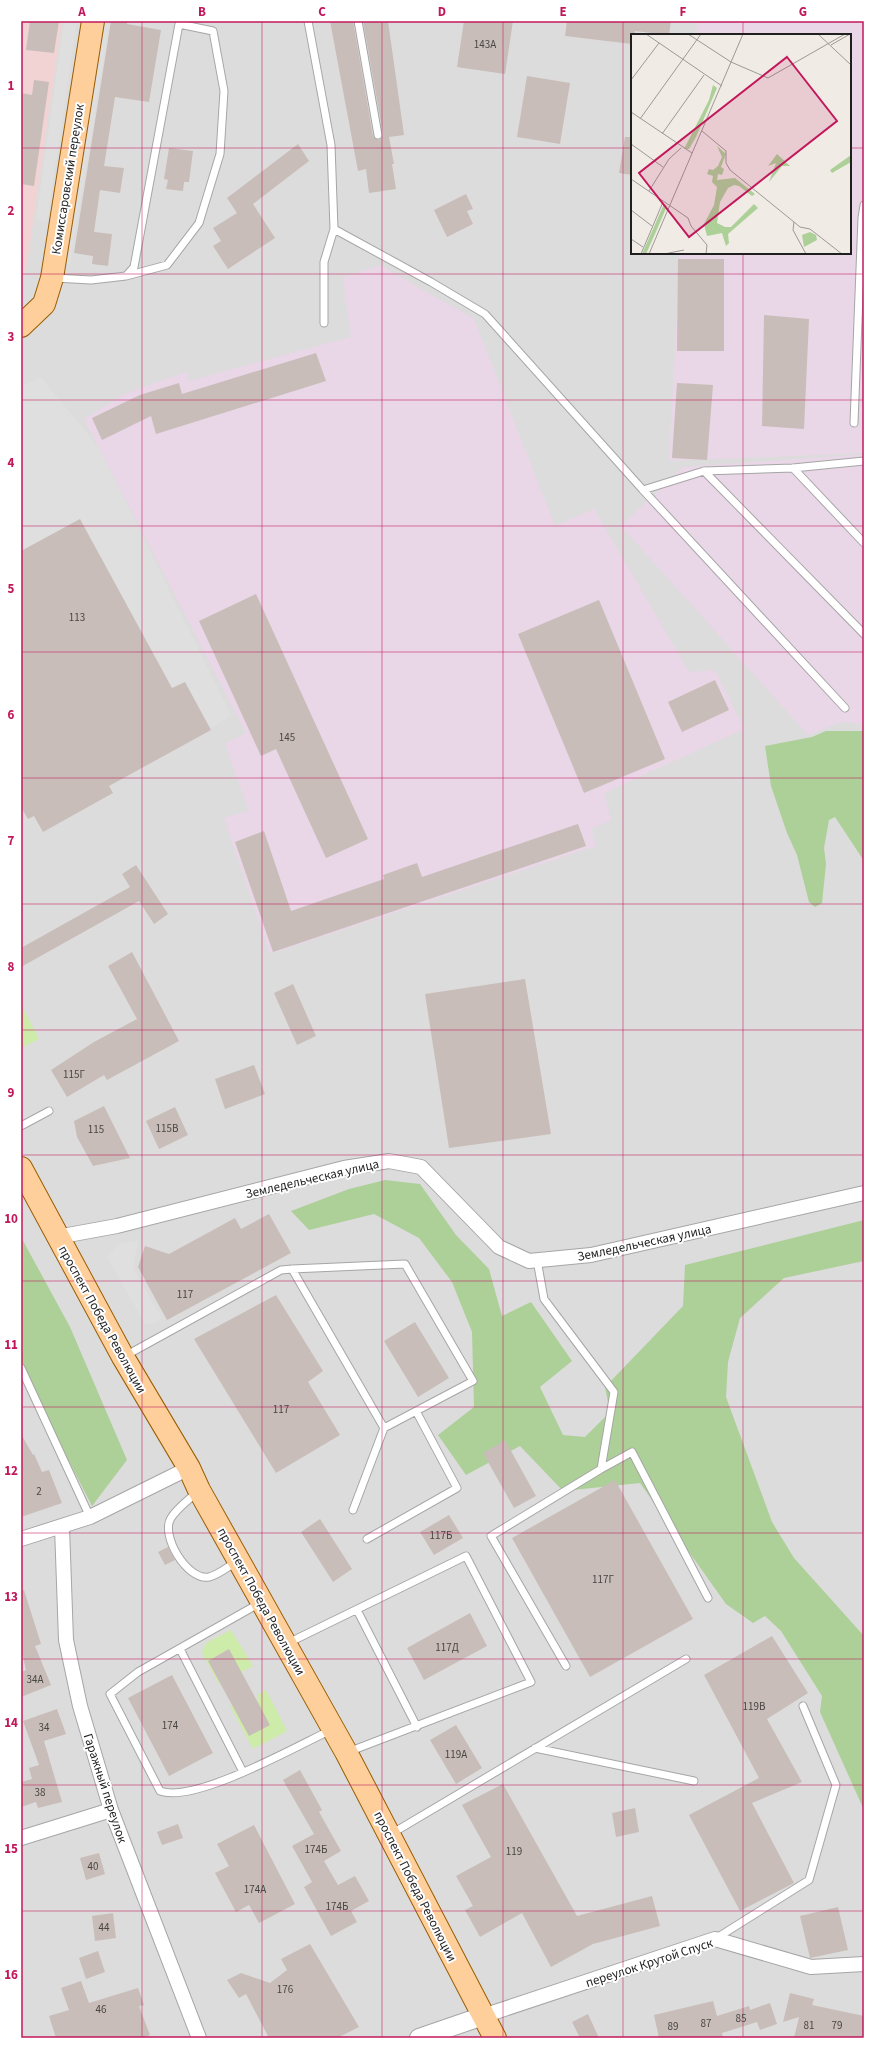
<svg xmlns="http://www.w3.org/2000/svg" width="885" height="2059" font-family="'Source Sans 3',sans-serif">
	<rect width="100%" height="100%" fill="#f0ebe5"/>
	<path fill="#dddcdc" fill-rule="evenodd" d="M21,21H864V2038H21ZM632,35H850V253H632Z"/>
	<path fill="#f1d3d4" d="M21,21H62L27,265L21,289Z"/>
	<path fill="#e9d6e7" d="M699,21H864V453L669,461L680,253H850V35H697Z
		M379,265L474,319L555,526L594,509L689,672L715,670L744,729L604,793L611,820L591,829L596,846L270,954L224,818L249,811L225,744L246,733L84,419L127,393L186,372L189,381L351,337L343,278Z
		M853,455H864V724L841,722L808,735L621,526L683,467Z"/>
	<path fill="#cdeba9" d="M21,1004L39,1039L21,1048Z
		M231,1630L253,1666L219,1684L202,1653L206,1643Z
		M266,1690L287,1731L253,1749L230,1706L242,1700L246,1706L259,1699L257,1695Z"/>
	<path fill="#acd098" d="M826,731H864V861L835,817L829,820L824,848L826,864L822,903L815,907L809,902L797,855L787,833L771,786L765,746L812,737Z
		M385,1180L420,1184L456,1235L489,1269L502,1316L531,1302L572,1361L540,1387L563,1435L585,1437L610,1412L605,1387L683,1306L685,1265L864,1220V1261L784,1278L740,1318L728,1362L726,1397L772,1522L794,1558L864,1636V1810L820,1712L822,1696L781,1631L765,1616L753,1623L726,1604L640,1483L563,1491L520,1446L466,1475L438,1435L474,1407L472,1332L452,1282L419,1238L374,1214L309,1230L291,1211L349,1189Z
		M21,1237L70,1327L127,1460L92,1506L21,1368Z"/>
	<path fill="#dfdfdf" d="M64,21H77L47,222L36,220Z
		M103,21H110L70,265L62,263Z
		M41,377L100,449L231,715L205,733L179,685L172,689L21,551V387Z
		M138,1241L133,1268L162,1318L156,1323L145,1324L107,1257L118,1244Z"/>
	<path fill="#c8bdb8" d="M30,21H59L54,53L26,50Z
		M111,21H127V24L161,30L149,102L115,97L104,166L124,168L120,193L100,190L94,232L112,234L108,266L92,264L93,256L74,253Z
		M330,21H353L373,136L378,140L381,139L383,134L363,21H388L404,135L389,137L394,164H392L396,189L369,193L366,169L358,171Z
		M464,21H513L505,74L457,67Z
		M567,21H671L669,35L635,31V35H632V44L565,36Z
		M527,76L570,83L560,144L517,137Z
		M34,80L49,82L34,186L21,184V93L32,95Z
		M625,137H632V175L619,173Z
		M298,144L309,161L253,204L275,238L228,269L213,246L221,241L213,228L237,213L227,198Z
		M169,148L193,151L189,182H184L183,191L166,189L168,180L164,179Z
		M466,194L473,209L467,211L473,224L447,237L434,210Z
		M678,259H724V351H677Z
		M764,315L809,319L804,429L762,426Z
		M316,353L326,381L156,434L151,416L102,440L92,418L140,395L179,383L182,394Z
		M677,383L713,385L707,460L672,458Z
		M80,519L172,688L185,682L211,730L109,786L113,793L43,832L34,816L28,819L21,807V551Z
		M256,594L368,839L326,858L276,749L261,756L199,621Z
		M599,600L665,759L584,793L518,634Z
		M715,680L729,710L682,732L668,702Z
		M578,824L586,846L273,952L235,842L264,831L291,911L384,879L383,875L417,863L422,877Z
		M136,865L168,914L154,924L139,901L21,967V948L130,887L122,874Z
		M132,952L179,1041L107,1080L104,1075L67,1097L51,1070L94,1042L137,1019L108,966Z
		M525,979L551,1134L449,1148L425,994Z
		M293,984L316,1036L297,1045L274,993Z
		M254,1065L265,1094L225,1109L215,1079Z
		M104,1106L130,1158L93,1166L77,1137L74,1121Z
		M175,1107L188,1135L159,1149L146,1121Z
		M269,1214L291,1253L167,1320L138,1267L145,1246L169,1254L235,1218L241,1229Z
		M276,1295L323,1371L308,1382L340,1435L276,1473L194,1339Z
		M415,1322L449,1378L418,1397L384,1341Z
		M21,1434L33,1455L34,1454L42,1472L49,1470L62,1503L21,1517Z
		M505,1440L536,1496L514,1508L483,1453Z
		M615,1480L693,1619L590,1677L512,1538Z
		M449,1515L463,1538L434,1555L420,1532Z
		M320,1519L352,1569L333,1582L301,1532Z
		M168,1547L175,1560L165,1565L158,1552Z
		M24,1590L41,1644L35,1646L51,1685L21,1697V1672L26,1670L21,1649V1591Z
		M470,1613L487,1646L424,1680L407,1648Z
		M772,1636L808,1693L767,1719L802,1782L752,1803L794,1883L740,1911L689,1815L759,1778L704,1675Z
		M229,1649L270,1725L249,1736L208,1661Z
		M172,1675L213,1753L169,1776L128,1698Z
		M57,1709L66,1734L44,1741L62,1802L38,1808L36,1802L21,1807V1782L32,1779L29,1768L39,1765L23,1721Z
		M456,1725L482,1768L456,1784L430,1740Z
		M300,1770L322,1810L319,1812L341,1851L324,1861L338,1885L355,1876L369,1901L351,1911L357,1922L331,1936L304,1887L312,1882L292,1846L314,1834L283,1780Z
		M503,1784L577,1916L652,1896L660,1926L593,1944L551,1967L522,1913L480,1937L465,1910L473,1906L456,1876L491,1857L462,1805Z
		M635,1808L639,1832L616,1837L612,1813Z
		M178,1824L183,1838L162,1845L157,1832Z
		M254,1825L295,1904L259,1923L249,1905L236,1912L215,1873L229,1866L217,1844Z
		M99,1853L105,1874L86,1880L80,1858Z
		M838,1907L848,1950L810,1958L800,1916Z
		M113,1913L116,1938L95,1941L92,1916Z
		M310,1944L359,2027L337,2038H269L246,1994L239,1998L227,1980L241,1973L270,1983L287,1970L281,1959Z
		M98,1951L105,1972L86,1979L79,1958Z
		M81,1981L89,2003L138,1988L144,2005L139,2006L150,2035L143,2038H56L49,2016L69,2010L61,1988Z
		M790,1993L814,1999L812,2005L864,2016V2038H794L799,2017L783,2022Z
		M713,2001L717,2016L749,2006L750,2010L770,2003L777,2024L760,2030L757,2022L722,2033L723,2038H659L654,2015Z
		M588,2014L599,2038H580L572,2022Z"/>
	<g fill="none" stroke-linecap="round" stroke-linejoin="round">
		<g stroke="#a6a6a6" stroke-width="9">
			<path id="service" d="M308,21L331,145L334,229L324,262V323
				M358,21L378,135
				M334,229L431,282L485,314L643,490L704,471L793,468L864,461
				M54,278L91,280L126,276L134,267L179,24L213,31L224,91L220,154L199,223L167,265L126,276
				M854,423L862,218L864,205
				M793,468L864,543
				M704,471L864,634
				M643,490L845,708
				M21,1126L49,1111
				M537,1260L544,1299L614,1392L601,1469L632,1452L708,1598
				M125,1356L281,1270L292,1269L405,1264L473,1381L384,1428L292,1269
				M21,1368L90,1517
				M198,1491C190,1499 177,1508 171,1518C160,1535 187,1581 209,1577C218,1575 229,1566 236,1562
				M353,1510L384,1428
				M367,1539L457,1488L416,1411
				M260,1603L138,1672L110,1694L160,1791C194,1804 297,1746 331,1730
				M357,1610L417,1727
				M288,1643L466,1556L531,1682L348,1752
				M180,1649L243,1772
				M566,1666L491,1536L601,1469
				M535,1748L694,1781
				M391,1834L686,1659
				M715,1939L809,1880L836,1785L803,1706"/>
		</g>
		<g stroke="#a6a6a6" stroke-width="16">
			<path id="minor" d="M57,1237L117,1226L344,1168L389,1161L421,1167L499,1247L529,1261L591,1255L864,1193
				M62,1527L66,1640L80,1706L111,1810L199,2038
				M21,1539L90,1517L189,1468
				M21,1838L111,1810
				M483,2016L715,1939L811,1967L864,1964"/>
		</g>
		<g stroke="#a6a6a6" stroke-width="20">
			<path id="tertiary" d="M419,2038L483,2016"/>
		</g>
		<g stroke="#995d00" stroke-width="24">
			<path id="primary" d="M21,326L44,304L52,278L93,21
				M21,1168L123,1357L189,1468L199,1490L346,1752L495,2038"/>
		</g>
		<use href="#service" stroke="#fff" stroke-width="7"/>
		<use href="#minor" stroke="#fff" stroke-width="14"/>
		<use href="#tertiary" stroke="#fff" stroke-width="18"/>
		<use href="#primary" stroke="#fece9b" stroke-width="22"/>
	</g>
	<path fill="none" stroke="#c2185b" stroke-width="1" stroke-opacity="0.55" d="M142,21V2038M262,21V2038M382,21V2038M503,21V2038M623,21V2038M743,21V35M21,148H632M850,148H864M743,253V2038M21,274H864M21,400H864M21,526H864M21,652H864M21,778H864M21,904H864M21,1030H864M21,1155H864M21,1281H864M21,1407H864M21,1533H864M21,1659H864M21,1785H864M21,1911H864"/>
	<g text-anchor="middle" stroke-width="4" stroke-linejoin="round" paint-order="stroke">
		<g font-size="11" fill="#494645">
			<text x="485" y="48">143А</text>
			<text x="77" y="621">113</text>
			<text x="287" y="741">145</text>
			<text x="74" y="1078">115Г</text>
			<text x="167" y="1132">115В</text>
			<text x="96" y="1133">115</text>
			<text x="185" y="1298">117</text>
			<text x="281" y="1413">117</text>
			<text x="39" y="1495">2</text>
			<text x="441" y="1539">117Б</text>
			<text x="603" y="1583">117Г</text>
			<text x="447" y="1651">117Д</text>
			<text x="35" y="1683">34А</text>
			<text x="754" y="1710">119В</text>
			<text x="170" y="1729">174</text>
			<text x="44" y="1731">34</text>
			<text x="456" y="1758">119А</text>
			<text x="40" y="1796">38</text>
			<text x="316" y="1853">174Б</text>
			<text x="514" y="1855">119</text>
			<text x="93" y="1870">40</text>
			<text x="255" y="1893">174А</text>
			<text x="337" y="1910">174Б</text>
			<text x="104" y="1931">44</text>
			<text x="285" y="1993">176</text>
			<text x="101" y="2013">46</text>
			<text x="741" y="2022">85</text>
			<text x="706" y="2027">87</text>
			<text x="809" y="2029">81</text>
			<text x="837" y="2029">79</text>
			<text x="673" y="2030">89</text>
		</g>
		<g font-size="13" fill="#1f1f1f" stroke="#fff">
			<text transform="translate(67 179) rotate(-81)" y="5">Комиссаровский переулок</text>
			<text transform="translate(312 1178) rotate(-13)" y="5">Земледельческая улица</text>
			<text transform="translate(644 1242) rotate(-12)" y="5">Земледельческая улица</text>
			<text transform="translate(103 1319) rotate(61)" y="5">проспект Победа Революции</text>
			<text transform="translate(262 1601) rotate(61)" y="5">проспект Победа Революции</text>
			<text transform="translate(106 1788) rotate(72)" y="5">Гаражный переулок</text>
			<text transform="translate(416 1886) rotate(63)" y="5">проспект Победа Революции</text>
			<text transform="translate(649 1962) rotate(-18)" y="5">переулок Крутой Спуск</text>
		</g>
	</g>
	<g transform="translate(631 34)">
		<rect width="220" height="220" fill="#f0ebe5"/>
		<path d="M82,51L86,54L65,103L58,115H53L78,66ZM86,112L95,120L90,133L93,135L91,141L87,140L86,146L104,144L124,160L121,162L108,152L103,151L97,154L89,168L86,189L94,193H100L123,170L127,174L97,200L98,209L95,212L91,199L76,202L73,190L83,171L86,153L81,148L82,142L76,140L78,135L82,136L87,132L91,123ZM146,120L159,132H151L138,148L145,129L137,132ZM220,121V128L201,139L199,136ZM33,170L36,172L24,200L15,220H11ZM179,198L185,201L186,206L173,213L171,201Z" fill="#acd098"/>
		<path fill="none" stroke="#9c9996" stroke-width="1" d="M15,0L91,52M57,0L100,28M187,0L220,31M200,11L219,0M100,28L137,44L214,0M0,46L28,9M0,78L61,119M9,85L70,0M71,97L95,117V129L99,136L163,188L162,196L175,220M31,100L73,41M0,110L32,133M0,145L57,184L60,192L76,211L75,220M18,157L38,125L50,114M0,176L21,192M163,188L169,193L179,195L211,220M0,205L12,213M10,220L32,168M18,220L112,0M33,220L53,216"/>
		<path fill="#c2185b" fill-opacity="0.15" stroke="#c2185b" stroke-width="2" d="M156,23L206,87L58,203L8,139Z"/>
		<rect width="220" height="220" fill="none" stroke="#1f1f1f" stroke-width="2"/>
	</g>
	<rect width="885" height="2059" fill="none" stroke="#ffffff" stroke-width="44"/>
	<rect x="22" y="22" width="841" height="2015" fill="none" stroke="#c2185b" stroke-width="1.5"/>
	<g font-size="13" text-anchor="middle" font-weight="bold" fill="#c2185b">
		<text x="82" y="16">A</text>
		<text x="202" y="16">B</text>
		<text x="322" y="16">C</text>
		<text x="442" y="16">D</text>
		<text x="563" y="16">E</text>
		<text x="683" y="16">F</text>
		<text x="803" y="16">G</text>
		<text x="11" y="90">1</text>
		<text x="11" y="215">2</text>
		<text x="11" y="341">3</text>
		<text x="11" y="467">4</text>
		<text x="11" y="593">5</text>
		<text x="11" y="719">6</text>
		<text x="11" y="845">7</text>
		<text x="11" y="971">8</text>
		<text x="11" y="1097">9</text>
		<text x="11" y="1223">10</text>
		<text x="11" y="1349">11</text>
		<text x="11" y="1475">12</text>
		<text x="11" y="1601">13</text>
		<text x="11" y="1727">14</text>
		<text x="11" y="1853">15</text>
		<text x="11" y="1979">16</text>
	</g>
</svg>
